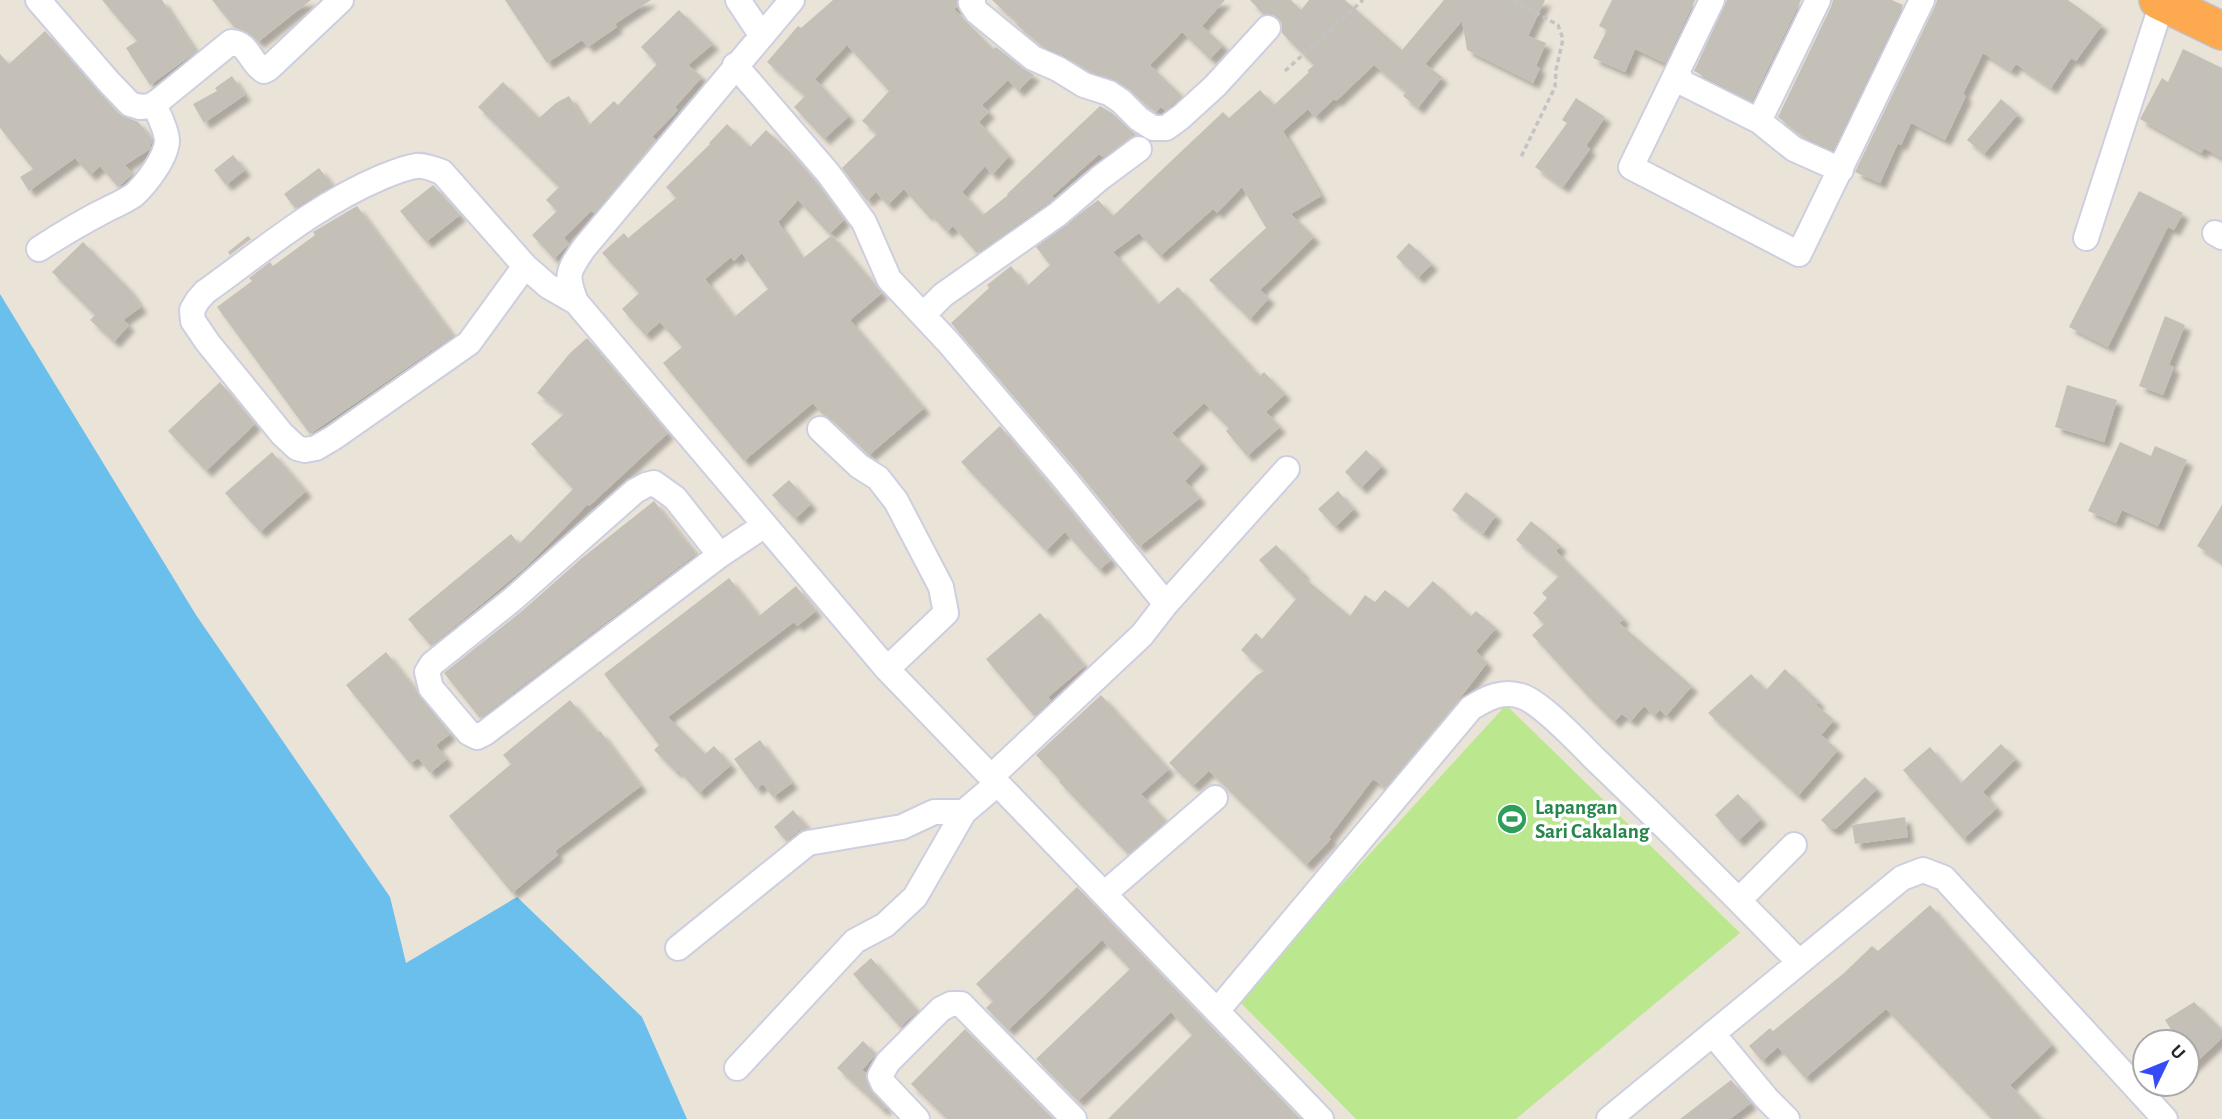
<svg xmlns="http://www.w3.org/2000/svg" width="2222" height="1119" font-family="'Alegreya Sans',sans-serif">
	<defs>
		<filter id="shadow"><feDropShadow dx="6" dy="6" stdDeviation="2" flood-color="#0004"/></filter>
	</defs>
	<rect width="100%" height="100%" fill="#eae3d8"/>
	<path fill="#bbe88f" d="M1506,705L1740,933L1516,1119H1356L1237,999Z"/>
	<path fill="#6abfec" d="M0,294L196,615L390,897L406,963L517,897L642,1017L687,1119H0Z"/>
	<path fill="#c4c0b8" fill-rule="evenodd" filter="url(#shadow)" d="M102,0H162L196,52L150,85L126,48L137,41Z
		M212,0H311L258,42L249,33L234,27Z
		M505,0H651L615,24L617,27L588,47L582,40L547,63Z
		M833,0H957V6L954,9L993,49L996,47L1024,69L1034,75L1018,91L1008,80L982,105L989,112L979,122L1009,156L992,175L985,166L962,192L983,215L1008,195L1007,194L1100,106L1112,113L1136,135L1103,157L1099,154L1052,196L1054,198L1049,202L977,253L953,226L947,232L929,213L927,215L904,189L888,205L876,192L867,201L842,168L877,134L862,121L889,91L847,45L815,79L849,116L824,139L794,107L805,96L767,62L798,26L801,28Z
		M992,0H1225L1202,26L1223,45L1210,59L1182,32L1150,65L1182,96L1165,111L1161,107L1156,112L1117,81L1090,71L1066,56L1041,45L1017,25L1018,24Z
		M1250,0H1291L1301,10L1309,0H1345L1402,50L1444,0H1545L1528,36L1546,43L1536,66L1540,68L1533,83L1467,50L1462,21L1425,64L1442,77L1418,108L1403,96L1406,92L1374,65L1336,101L1334,99L1315,117L1308,109L1283,131L1321,196L1291,214L1314,237L1260,290L1269,298L1250,319L1209,280L1266,228L1242,187L1217,213L1213,209L1160,256L1139,233L1113,252L1158,304L1178,287L1260,376L1264,372L1285,394L1266,412L1280,427L1247,456L1226,431L1229,428L1204,403L1172,433L1202,463L1185,481L1200,498L1139,547L1073,466L951,323L989,288L987,285L1011,266L1027,286L1050,265L1036,247L1098,200L1113,216L1223,112L1229,118L1260,90L1274,105L1309,72L1307,71L1314,65L1282,33V24L1278,18L1272,14H1263Z
		M1612,0H1695L1665,63L1635,49L1625,72L1593,58L1607,30L1599,26Z
		M1727,0H1801L1752,101L1694,71Z
		M1833,0H1892L1903,5L1833,150L1802,136L1778,117L1831,7Z
		M1937,0H2068L2102,25L2076,61L2071,58L2051,88L2016,64L2011,71L1983,53L1963,94L1966,96L1945,140L1911,123L1901,145L1898,143L1880,183L1855,172L1935,6Z
		M679,10L713,44L688,65L702,77L675,107L678,110L652,137L656,140L594,213L591,211L564,238L569,244L554,259L532,235L557,211L546,200L559,187L478,107L503,82L539,118L556,103L569,96L588,126L614,101L618,105L657,64L641,47Z
		M45,31L119,114L138,122L152,139L150,149L125,165L133,174L118,187L100,166L90,175L75,158L29,191L20,177L33,169L0,128V54L9,64Z
		M2183,49L2222,68V158L2204,148L2201,153L2140,119L2162,78L2168,82Z
		M232,76L245,95L204,123L193,104L217,91L215,88Z
		M1576,98L1605,117L1586,146L1590,149L1563,187L1535,167L1567,123L1562,120Z
		M2001,99L2018,114L1984,154L1967,140Z
		M727,124L750,147L766,130L790,152L816,182L844,220L829,234L798,200L778,222L802,259L832,235L882,293L850,320L924,408L869,455L830,418L822,414L813,403L744,461L663,363L682,347L660,322L645,335L622,309L639,293L602,253L624,233L628,238L676,198L666,187L710,144L709,143ZM742,253L768,289L734,317L705,279L731,257L734,261Z
		M233,155L245,170L226,185L214,170Z
		M319,168L332,185L295,208L284,194Z
		M433,185L460,215L426,242L400,211Z
		M2139,191L2183,213L2174,230L2168,227L2108,347L2069,327Z
		M357,206L453,336L310,434L217,307L252,281L249,278L270,262L273,266L315,235L313,232Z
		M248,236L251,239L230,255L228,252Z
		M83,242L128,288L141,307L123,320L129,325L114,342L90,320L95,315L52,272Z
		M1409,243L1432,264L1418,278L1396,257Z
		M2165,316L2185,325L2169,365L2174,367L2163,395L2139,386Z
		M587,338L668,433L589,506L588,504L526,567L431,646L408,619L511,534L519,544L573,489L531,444L564,414L537,393L570,353Z
		M220,382L255,424L206,471L168,431Z
		M2067,385L2117,400L2104,442L2055,427Z
		M1000,426L1111,560L1099,570L1065,532L1046,551L961,462Z
		M2120,442L2151,456L2155,446L2187,460L2158,526L2122,510L2116,523L2088,511Z
		M1366,450L1382,466L1361,488L1345,472Z
		M272,452L306,491L260,532L225,493Z
		M789,480L811,504L795,519L772,495Z
		M1338,491L1354,509L1335,527L1318,509Z
		M1466,492L1496,515L1483,534L1452,510Z
		M654,501L696,554L480,718L444,673L522,611L582,558Z
		M2222,505V562L2197,546Z
		M1531,521L1561,546L1556,551L1624,619L1619,623L1692,686L1666,716L1660,710L1654,716L1644,706L1631,721L1622,714L1614,722L1585,693L1532,635L1544,624L1533,613L1547,598L1542,593L1559,576L1516,540Z
		M1276,545L1304,574L1302,576L1350,616L1365,595L1375,602L1385,590L1408,608L1433,581L1471,616L1476,611L1496,628L1476,651L1487,663L1454,706L1385,788L1373,779L1329,837L1331,839L1306,865L1209,771L1193,786L1169,763L1257,675L1264,671L1241,650L1256,633L1262,639L1296,599L1259,560Z
		M729,578L759,616L796,586L816,611L797,626L794,622L668,717L705,754L714,746L731,765L699,793L678,770L676,772L654,750L659,745L604,674Z
		M1040,613L1085,666L1048,697L1051,700L1034,716L986,659Z
		M386,652L450,734L436,745L447,759L430,773L418,758L410,764L346,685Z
		M1785,669L1819,702L1816,705L1834,720L1821,735L1838,750L1798,796L1708,713L1751,674L1766,690Z
		M1101,695L1169,769L1141,794L1166,821L1128,854L1059,782L1060,780L1036,755Z
		M570,700L598,733L600,731L641,786L555,851L558,855L512,893L449,816L511,764L503,755Z
		M760,740L792,783L773,797L763,784L756,789L734,759Z
		M2001,744L2016,759L1983,792L1997,808L1963,839L1903,770L1930,747L1961,783Z
		M1865,777L1877,789L1836,829H1830L1821,820Z
		M1738,794L1761,819L1738,841L1715,815Z
		M793,810L808,828L799,831L786,841L774,827Z
		M1905,817L1908,837L1855,844L1852,825Z
		M1077,887L1300,1119H1108L1192,1035L1171,1012L1078,1101L1036,1059L1130,969L1102,940L1008,1030L986,1008L993,1001L976,984Z
		M1930,905L2052,1045L2010,1085L2041,1119H1992L1886,1009L1805,1078L1778,1047L1762,1061L1749,1046L1770,1028L1773,1031L1844,973L1872,946L1878,951Z
		M871,958L918,1011L900,1027L853,974Z
		M2194,1002L2222,1030V1038L2187,1071V1042H2179L2165,1020Z
		M965,1029L1053,1119H947L911,1084Z
		M863,1041L876,1054L862,1070L866,1073L870,1089L886,1107L883,1110L837,1068Z
		M1731,1080L1751,1103L1730,1119H1680Z"/>
	<g fill="none" stroke-linecap="round" stroke-linejoin="round">
		<g stroke="#cdcfe0" stroke-width="28">
			<path id="minor" d="M38,0L108,81L130,104L140,107L151,106L161,99L231,42C249,43 250,63 264,71L268,69L341,0
				M738,0L762,36
				M792,0L584,248C568,271 565,275 576,302L887,669L1321,1119
				M973,0L971,3L977,12L1033,58L1058,69L1084,85L1109,93L1121,101L1139,119L1153,128H1166L1181,117L1215,86L1268,28
				M1712,0L1631,167L1799,254L1922,0
				M735,65L828,173L864,222L889,279L949,343L1062,476L1166,604
				M1678,73L1683,83L1759,121L1794,149L1841,170
				M1759,121L1818,0
				M2215,233L2222,237
				M2086,238L2163,0
				M39,249C59,236 79,224 100,213C111,207 124,202 134,195C146,184 167,157 167,140C166,128 158,114 154,104
				M525,266L469,343L333,438L316,448L305,450L297,448L282,434L208,343L193,321L192,310L198,300L205,292C261,252 316,205 380,178C392,173 403,168 416,166C425,165 433,169 442,172L525,266L548,286L576,302
				M923,315L943,295L1058,214L1100,178L1139,149
				M820,429L859,466L878,478L896,501L941,587L946,613L887,669
				M720,555L675,498L654,483L646,485L635,491L513,599L432,664L427,672L431,688L469,733L477,737L485,733L720,555L765,525
				M991,777L1142,635L1166,604L1287,469
				M1104,894L1215,798
				M1739,900L1794,845
				M678,948L808,843L902,827L934,812H964
				M1217,1011L1471,708C1487,698 1502,690 1521,696C1541,702 1578,742 1594,758C1664,825 1732,893 1799,962
				M1713,1034L1767,1099L1787,1119
				M737,1068L855,941L885,925L915,897L964,812L998,783
				M917,1119L883,1083L880,1076L888,1062L941,1009L951,1004H961L1074,1119
				M1609,1119L1902,878L1923,870L1944,878L2165,1119"/>
		</g>
		<g stroke="#c3c3c3" stroke-width="40">
			<path id="highway" d="M2158,0L2222,31"/>
		</g>
		<path stroke="#c3c3c3" stroke-width="3.5" stroke-dasharray="5 3.5" stroke-linecap="butt" d="M1513,0L1558,25L1563,39L1556,70L1555,87L1521,157
			M1285,71L1363,0"/>
		<use href="#minor" stroke="#fff" stroke-width="24"/>
		<use href="#highway" stroke="#fca950" stroke-width="37"/>
	</g>
	<defs>
		<g id="stadium-disc" transform="scale(1.575)"><circle r="9.5" fill="#2e9e5b" stroke="#fff"/><path d="M0-5a6.5 5 0 1 0 0 10a6.5 5 0 1 0 0-10ZM-3.5-1.8h7v3.6h-7Z" fill="#fff"/></g>
	</defs>
	<g fill-rule="evenodd">
		<use href="#stadium-disc" x="1512" y="819"/>
	</g>
	<g text-anchor="middle" stroke-width="7" stroke-linejoin="round" paint-order="stroke">
		<g font-size="21" font-weight="bold" fill="#27864d" stroke="#fff" text-anchor="start">
			<text x="1535" y="814">Lapangan<tspan x="1535" dy="24">Sari Cakalang</tspan></text>
		</g>
	</g>
	<g transform="translate(2166 1063) rotate(47)"><circle r="33" fill="#ffffff" stroke="#a9a9a9" stroke-width="2"/>
	<path d="M0-5L12 26L0 18L-12 26Z" fill="#374af7"/>
	<text y="-10" font-size="19" font-weight="bold" text-anchor="middle" fill="#272727">U</text>
	</g>
</svg>
